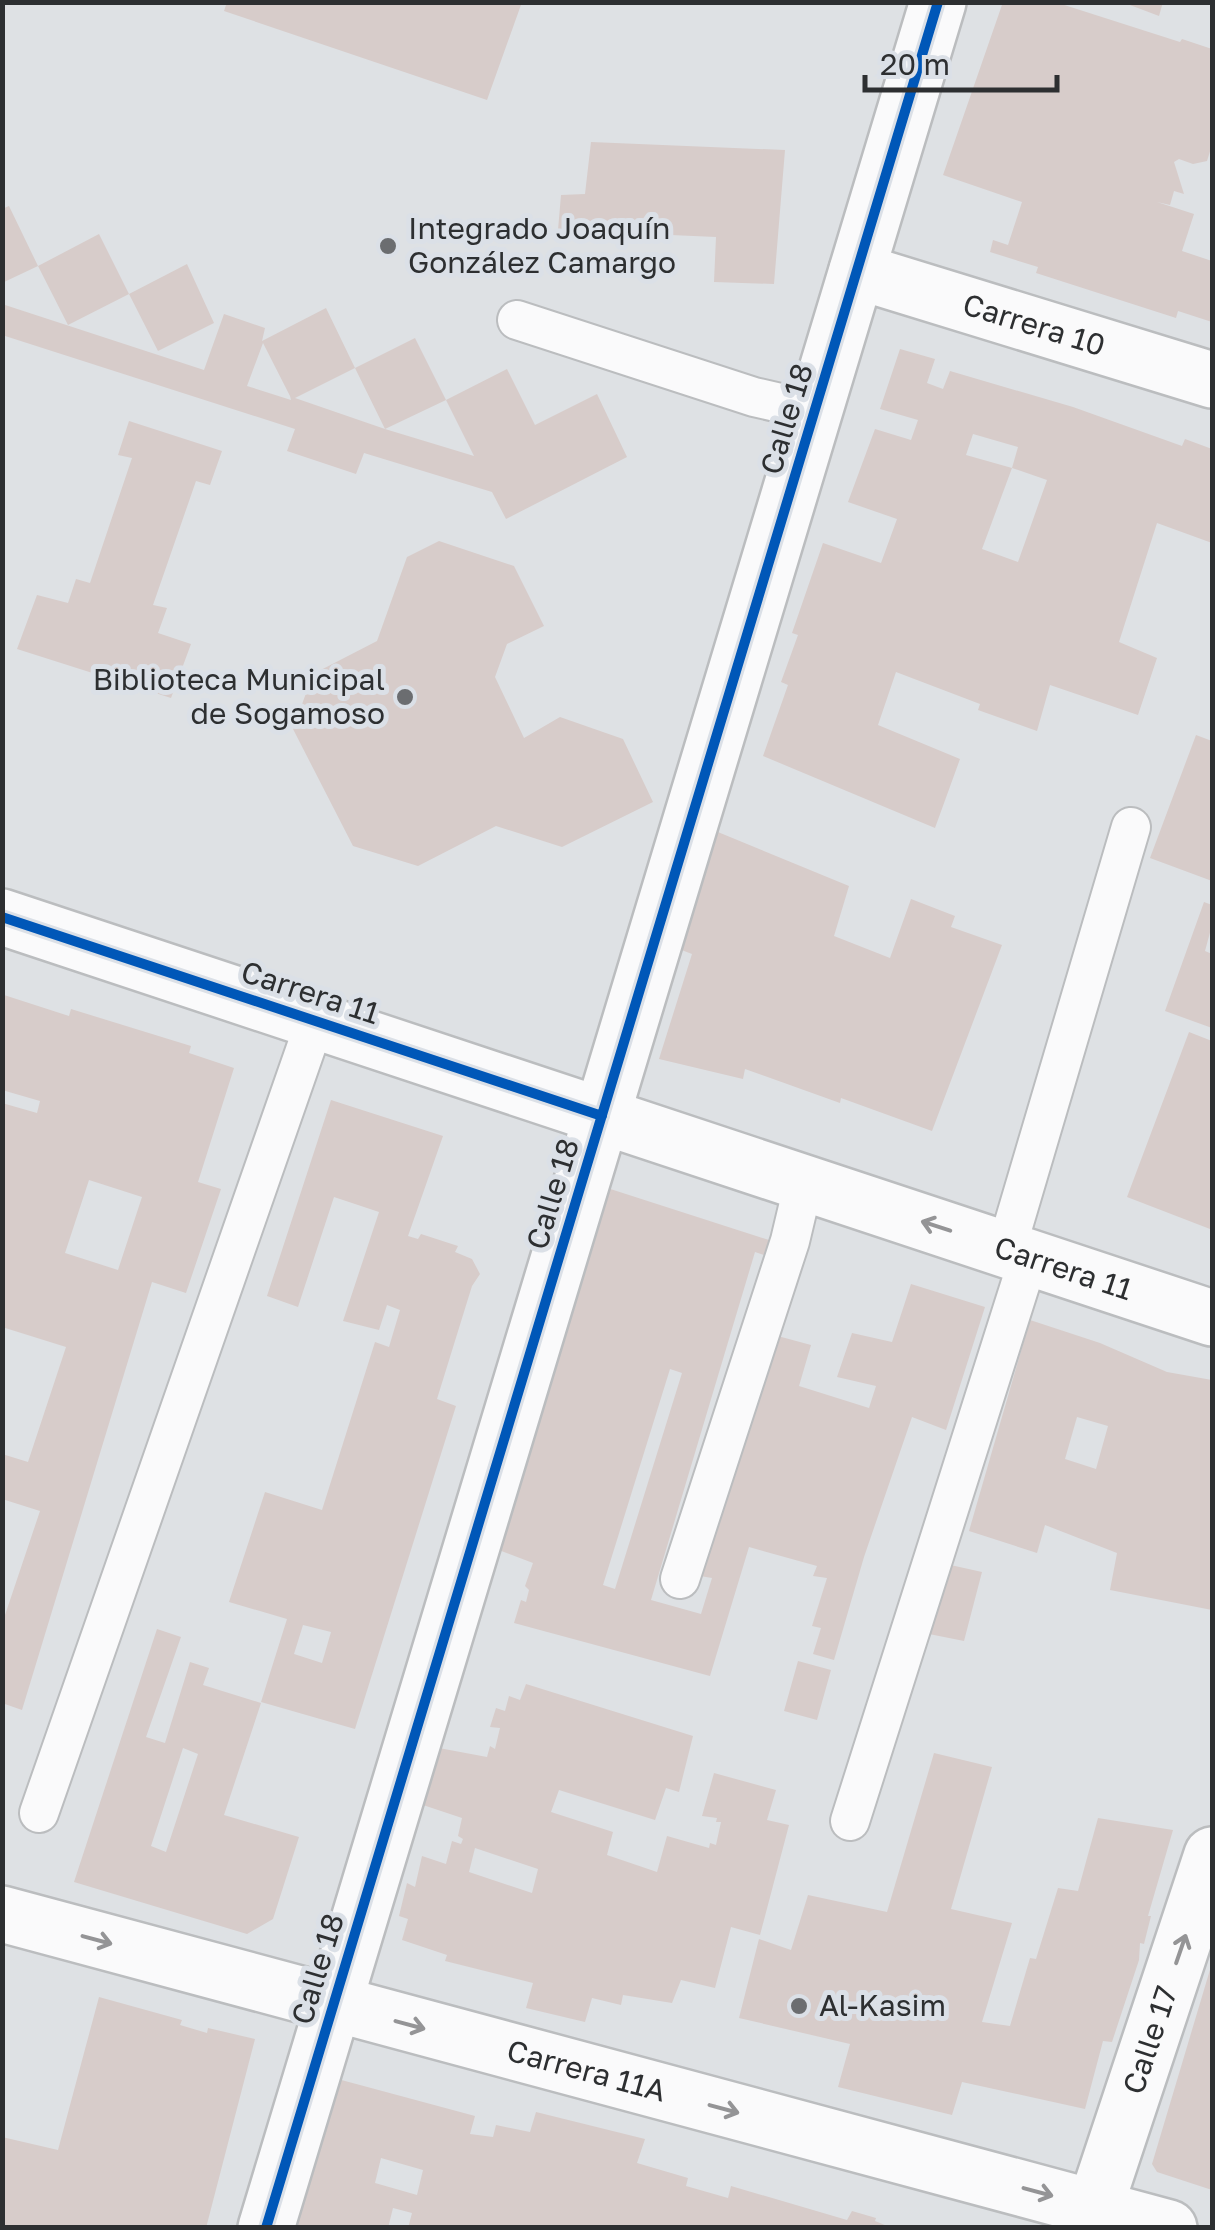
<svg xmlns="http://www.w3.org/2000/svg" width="1215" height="2230" font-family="'Golos Text',sans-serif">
	<rect width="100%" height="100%" fill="#dee1e4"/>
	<path fill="#d7ccca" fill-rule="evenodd" d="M227,2H522L487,100L224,11Z
		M1003,2H1055L1180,42L1182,39L1212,49V145L1207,161L1193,164L1179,159L1174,162L1184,194L1174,191L1170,205L1157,202L1194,214L1182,251L1212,261V322L1178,311L1176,318L1036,273L1038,267L990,252L993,240L1008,245L1022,202L943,175Z
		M1122,2H1163L1159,16Z
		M591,142L785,150L774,284L714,282L716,237L558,230L561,195L585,194Z
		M9,206L38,266L99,234L129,294L68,325L38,266L2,283V209Z
		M187,264L214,323L158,351L129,294Z
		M2,304L204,370L224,314L265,328L262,341L326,308L355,368L295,398L385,429L355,368L415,338L446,400L507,369L535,425L597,394L627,457L506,519L492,492L364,453L356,474L287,451L295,429L2,335ZM263,343L290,396L291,400L247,386ZM446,400L474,456L385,429Z
		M900,349L935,359L927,383L943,389L950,371L1073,407L1182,446L1185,439L1212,449V543L1157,523L1119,642L1157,658L1138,715L1050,685L1037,731L978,710L980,704L896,672L878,725L960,759L935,828L763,756L788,685L781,682L798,635L792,633L823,543L881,563L897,519L848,502L875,429L911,440L918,420L880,409ZM973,434L1018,447L1012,468L1047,480L1018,562L982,549L1012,468L966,455Z
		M129,421L222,451L210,485L196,481L153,605L167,608L158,633L191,644L171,698L17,649L37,595L68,603L76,579L90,583L132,458L118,455Z
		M439,541L514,566L544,626L507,644L495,677L524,738L560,717L623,739L653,802L562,847L496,826L418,866L353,846L293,729L313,674L377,641L407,557Z
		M1196,735L1212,741V881L1150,858Z
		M713,830L849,886L834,936L890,958L911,899L955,916L951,927L1002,945L932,1131L841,1098L840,1103L745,1069L743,1079L659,1059L692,954L671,946Z
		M1204,902L1212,905V925L1205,951L1212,954V1028L1165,1011Z
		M4,995L69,1016L71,1009L191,1046L189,1053L234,1068L198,1182L221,1189L186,1293L152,1282L22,1710L2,1703V1624L40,1511L2,1499V1454L28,1462L66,1347L2,1327V1103L37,1113L40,1101L2,1090ZM89,1180L142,1197L118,1270L65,1253Z
		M1189,1032L1212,1041L1210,1229L1127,1197Z
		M331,1100L443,1136L408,1236L418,1239L421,1234L458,1246L455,1252L472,1259L480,1274L472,1286L437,1399L456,1406L355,1729L261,1702L287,1619L229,1602L265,1492L322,1510L375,1342L389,1347L400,1310L387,1305L379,1330L343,1321L379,1212L334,1197L298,1307L267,1296ZM303,1625L331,1632L322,1663L294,1654Z
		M598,1185L772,1241L767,1256L755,1252L651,1600L701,1614L712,1578L700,1576L774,1335L811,1345L799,1386L869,1408L876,1386L837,1377L852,1333L892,1342L911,1284L985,1307L946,1430L912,1417L864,1557L834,1660L813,1654L821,1628L812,1626L827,1578L813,1576L817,1566L749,1547L710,1676L514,1623L521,1600L526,1602L529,1590L525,1586L533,1563L496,1549ZM670,1369L682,1373L615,1589L603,1585Z
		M1030,1320L1100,1343L1167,1372L1212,1380V1610L1110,1590L1117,1553L1045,1525L1037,1553L969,1531ZM1077,1417L1108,1426L1096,1469L1065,1459Z
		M946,1564L982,1572L964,1641L929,1634Z
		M157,1629L181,1637L146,1737L165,1743L190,1662L209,1668L203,1685L261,1703L224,1815L299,1837L273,1919L247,1934L74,1882ZM183,1748L198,1754L166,1852L151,1846Z
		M798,1661L831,1670L817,1720L784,1711Z
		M526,1684L693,1736L679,1792L666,1788L655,1820L559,1790L551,1812L613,1832L607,1855L657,1872L667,1836L709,1848L710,1843L716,1845L721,1822H716L717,1818L702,1816L714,1773L776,1790L767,1820L789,1825L760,1935L731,1927L715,1988L681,1980L672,2003L623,1995L621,2005L592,1998L585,2022L526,2008L533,1983L445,1961L447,1955L402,1940L408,1919L399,1916L407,1883L415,1887L422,1856L446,1864L452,1841L461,1844L463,1839L458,1836L462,1818L423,1805L439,1748L487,1757L490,1746L495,1749L500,1728L490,1727L496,1708L505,1711L509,1696L520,1700ZM475,1848L538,1869L532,1893L469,1872Z
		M934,1753L992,1767L951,1909L1012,1923L982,2022L1010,2026L1030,1958L1036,1959L1058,1888L1078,1891L1098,1818L1173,1830L1148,1916H1151L1144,1944L1140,1943L1139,1960L1112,2042L1103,2041L1085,2109L962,2082L952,2115L838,2087L850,2044L739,2018L759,1939L791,1950L808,1895L887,1912Z
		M1212,1963V2190L1157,2172L1152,2164Z
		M99,1997L182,2020L180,2025L207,2033L208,2028L255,2039L206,2228H2V2137L58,2150Z
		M334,2078L475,2116L470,2134L493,2137L496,2125L530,2132L536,2112L645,2139L637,2163L688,2178L686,2186L728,2198L731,2186L847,2220L852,2211L876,2218L875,2221L892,2228H408L412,2213L393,2208L388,2228H285ZM381,2158L423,2170L417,2195L375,2183Z"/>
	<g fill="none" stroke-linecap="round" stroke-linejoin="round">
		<g stroke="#bbbdbf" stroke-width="42">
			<path id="service" d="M517,320L754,397L815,411
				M1006,1250L1131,827
				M680,1579L790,1241L804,1182
				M39,1813L315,1022
				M850,1821L1029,1257"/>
		</g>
		<g stroke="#bbbdbf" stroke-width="60">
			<g id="minor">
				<path id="s1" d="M857,271L1212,380"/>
				<path id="s2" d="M2,1914L1169,2228"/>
				<path d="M266,2228L938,2"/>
				<path id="s3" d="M1088,2228L1212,1855"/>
			</g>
		</g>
		<g stroke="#bbbdbf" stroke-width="60">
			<g id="tertiary">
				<path id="s4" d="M2,917L1212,1318"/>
			</g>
		</g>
		<use href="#service" stroke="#fafafb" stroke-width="38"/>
		<use href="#minor" stroke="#fafafb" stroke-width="55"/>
		<use href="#tertiary" stroke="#fafafb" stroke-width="55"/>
		<g stroke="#dbe0e7" stroke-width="16">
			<path id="cycleway" d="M2,917L602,1116
				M266,2228L938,2"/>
		</g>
		<use href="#cycleway" stroke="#0057b8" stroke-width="10"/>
	</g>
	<defs><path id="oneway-shaft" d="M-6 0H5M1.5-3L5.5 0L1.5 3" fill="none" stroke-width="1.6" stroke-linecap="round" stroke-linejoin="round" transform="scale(2.5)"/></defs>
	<g stroke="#949496">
		<use href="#oneway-shaft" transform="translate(936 1226) rotate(-162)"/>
		<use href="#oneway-shaft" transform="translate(97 1940) rotate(15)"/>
		<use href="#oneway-shaft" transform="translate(1181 1949) rotate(-71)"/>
		<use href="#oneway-shaft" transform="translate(410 2025) rotate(15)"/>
		<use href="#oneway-shaft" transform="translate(724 2109) rotate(15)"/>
		<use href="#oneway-shaft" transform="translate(1038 2192) rotate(15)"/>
	</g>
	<g fill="#6b6d70" stroke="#dbe0e7" stroke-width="4">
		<circle cx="388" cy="246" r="10"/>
		<circle cx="405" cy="697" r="10"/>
		<circle cx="799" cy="2006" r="10"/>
	</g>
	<g text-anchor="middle" stroke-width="10" stroke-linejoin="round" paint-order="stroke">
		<g font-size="30" fill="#2d2f31" stroke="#dbe0e7" text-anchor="start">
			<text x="408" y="239">Integrado Joaquín<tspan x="408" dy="34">González Camargo</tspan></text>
			<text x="385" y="690" text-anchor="end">Biblioteca Municipal<tspan x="385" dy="34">de Sogamoso</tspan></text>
			<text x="819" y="2016">Al-Kasim</text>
		</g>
		<g font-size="30" fill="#2d2f31" stroke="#dbe0e7">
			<text dy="10" stroke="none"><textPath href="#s1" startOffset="185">Carrera 10</textPath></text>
			<text transform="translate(787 419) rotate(-73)" y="10">Calle 18</text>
			<text transform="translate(310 993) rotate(18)" y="10">Carrera 11</text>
			<text transform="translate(553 1194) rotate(-73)" y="10">Calle 18</text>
			<text dy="10" stroke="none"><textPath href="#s4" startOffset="1118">Carrera 11</textPath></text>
			<text transform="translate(318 1969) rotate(-73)" y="10">Calle 18</text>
			<text dy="10" stroke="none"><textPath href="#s3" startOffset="198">Calle 17</textPath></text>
			<text dy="10" stroke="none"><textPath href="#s2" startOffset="605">Carrera 11A</textPath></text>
		</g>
	</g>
	<rect width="1215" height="2230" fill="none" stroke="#2d2f31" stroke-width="10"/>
	<path d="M865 75v15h192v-15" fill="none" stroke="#2d2f31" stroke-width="5"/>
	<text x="880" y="75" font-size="30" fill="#2d2f31" stroke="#dbe0e7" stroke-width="8" paint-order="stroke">20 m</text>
</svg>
